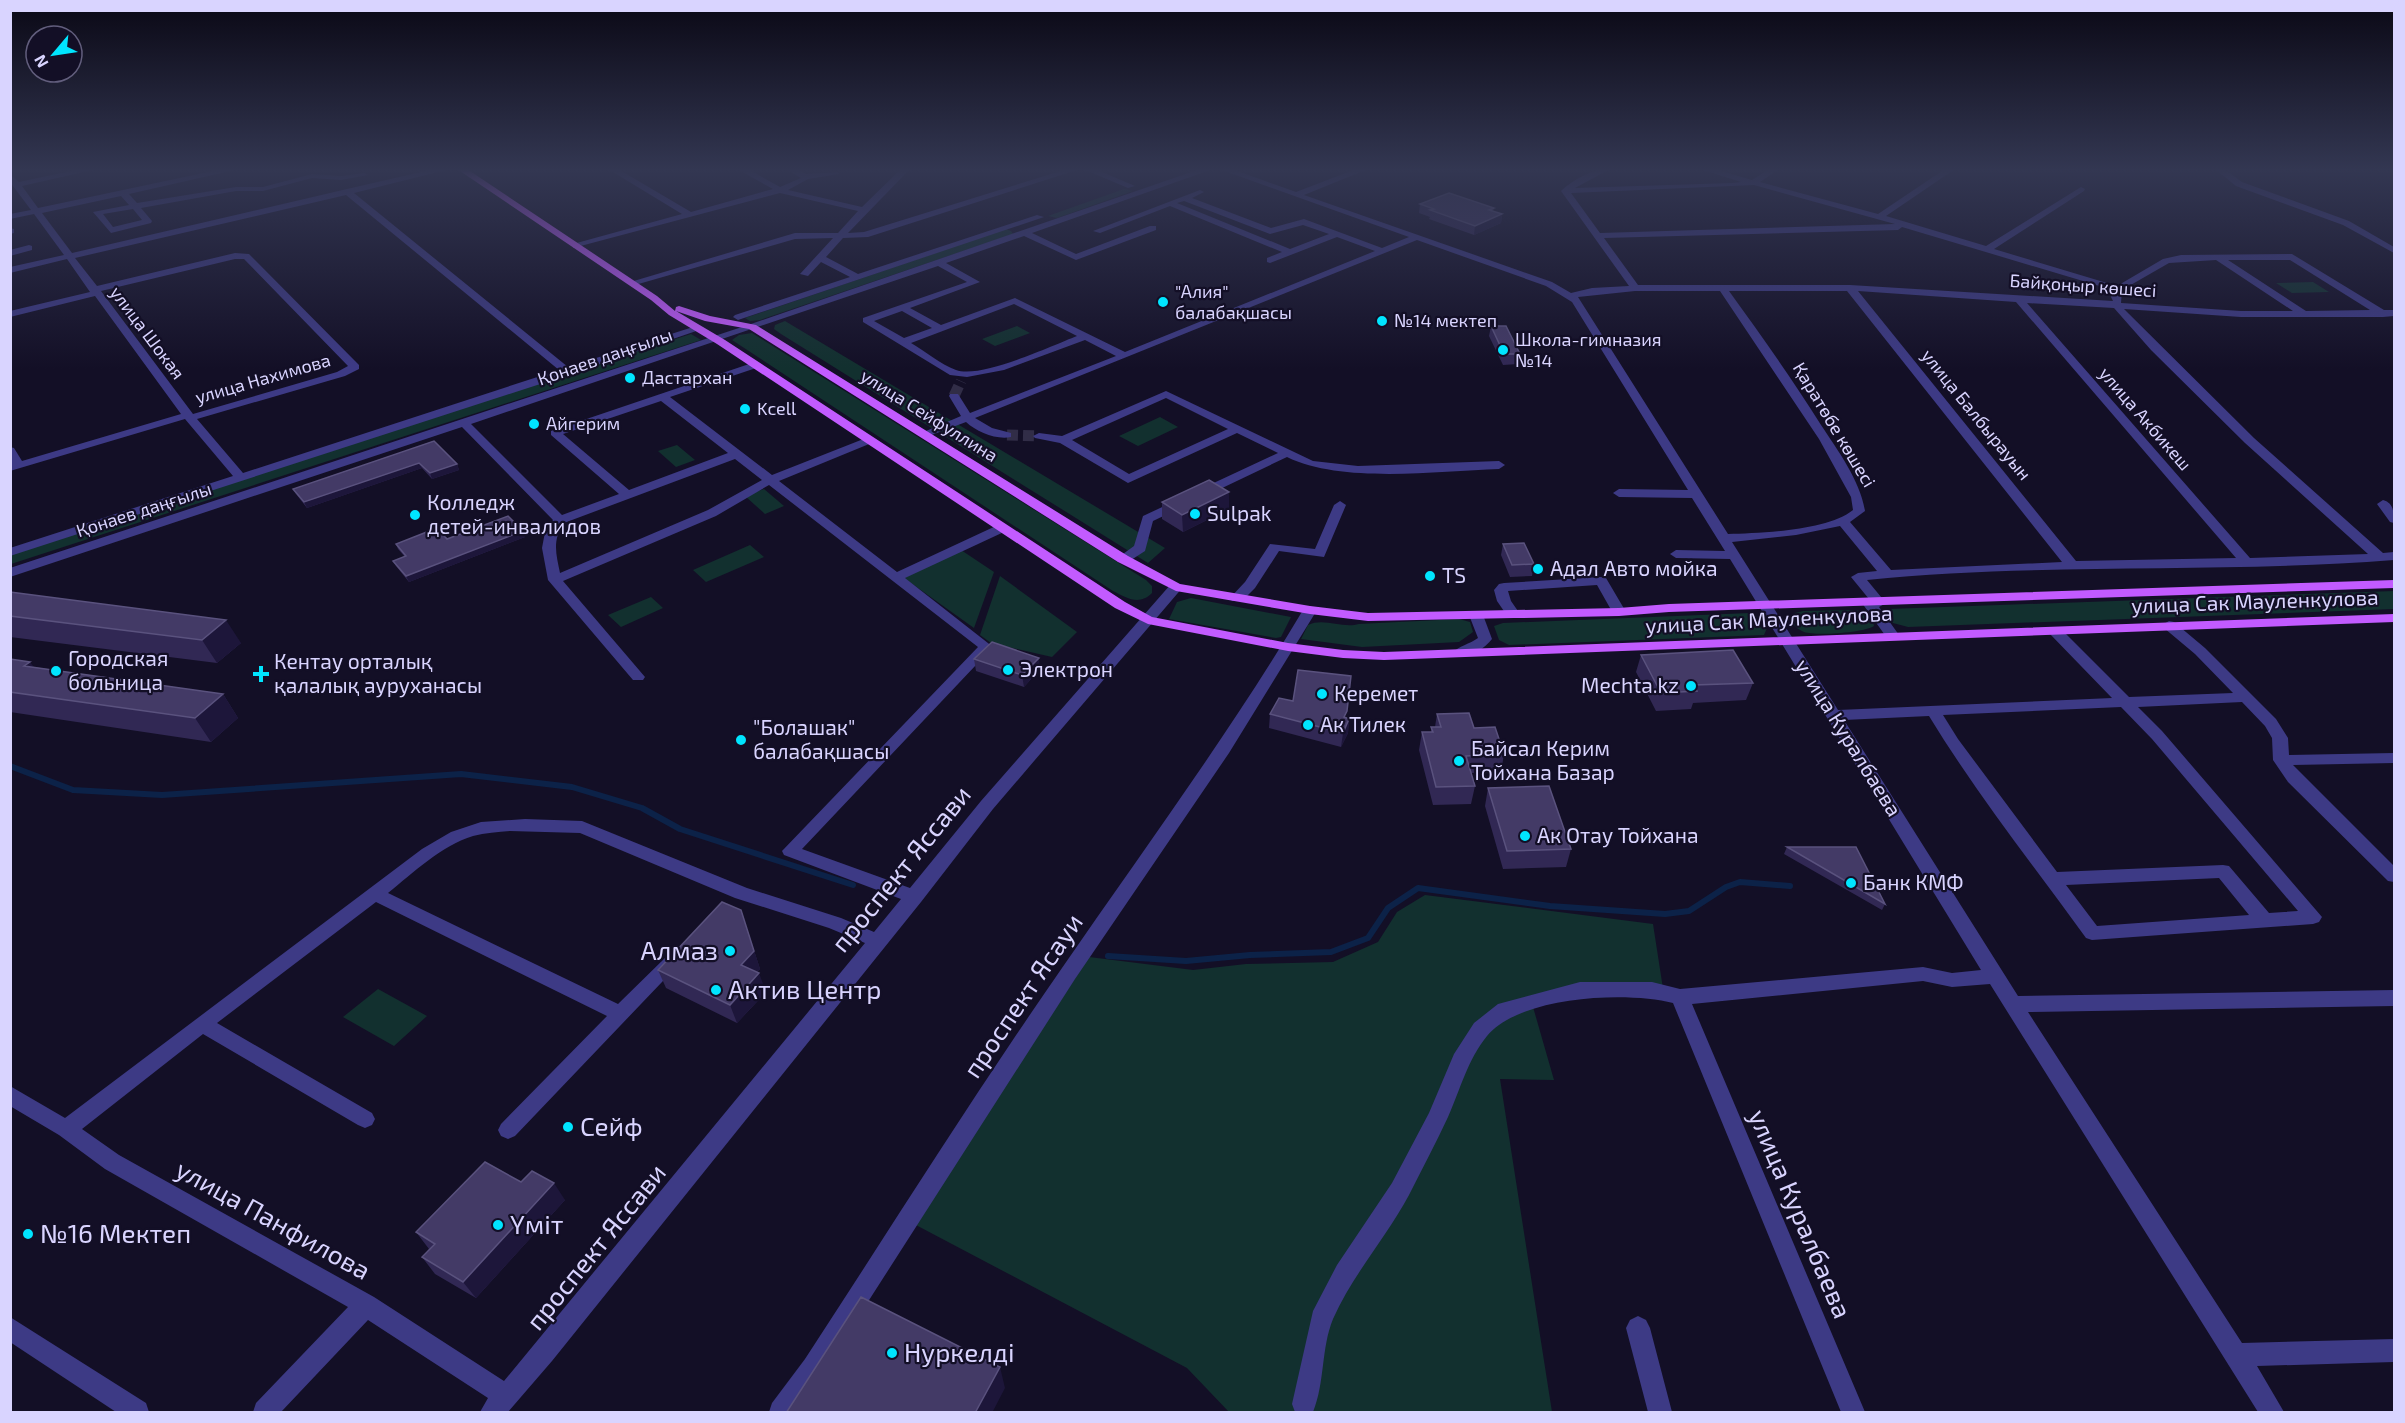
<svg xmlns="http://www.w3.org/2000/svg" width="2405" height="1423" font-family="'Exo 2',sans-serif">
	<rect width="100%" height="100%" fill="#130f26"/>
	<path fill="#12302f" d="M1124,189L1133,191L1057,218L1048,216Z
		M1006,229L1011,231L1013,234L760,320L750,321L745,318Z
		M2313,282L2329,292L2292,293L2276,283Z
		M785,321L1165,548L1148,563L781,334L774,329L775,325Z
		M1017,326L1030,333L995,346L982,339Z
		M752,333L1146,580L1152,586V593C1139,606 1127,598 1113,591L732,340L739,335Z
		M691,334L701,340L11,564L10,554Z
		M1160,417L1178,427L1138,446L1119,436Z
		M677,445L695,460L676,467L658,451Z
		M764,489L784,506L765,514L745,496Z
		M750,545L764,557L706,582L693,570Z
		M961,550L994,572L974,628L904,578Z
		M1000,576L1077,632L1052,657L991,643L980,635Z
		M2394,591V609L1908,627L1893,623L1885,613L1888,609Z
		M651,597L663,608L621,627L608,615Z
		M1191,598L1291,617L1281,637L1276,638L1169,619L1177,602Z
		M1855,610L1865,612L1872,617L1874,626C1863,633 1816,636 1804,632C1797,629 1793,625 1790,619L1795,613L1803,611Z
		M1750,613C1759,616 1764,620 1767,628L1764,635L1509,645L1499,640L1494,626L1503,623Z
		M1459,619L1470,622L1473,632L1459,642L1362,647L1301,639L1308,625C1324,617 1342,629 1359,624Z
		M1425,895L1653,924L1664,995L1531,1000L1554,1080L1500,1079L1552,1412H1229L1187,1368L914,1224L1089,957L1193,970L1246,964L1333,962L1378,942L1397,912Z
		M378,989L427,1016L394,1046L343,1017Z"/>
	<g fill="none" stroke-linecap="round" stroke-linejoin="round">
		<path stroke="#0c2248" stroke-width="6" d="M10,766L73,790L162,795L461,774L572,787L642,808L680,829L853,885
			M1108,956L1186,961L1250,955L1331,952L1368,938L1388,908L1418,888L1550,906L1665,914L1689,911L1726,887L1740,882L1790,886"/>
		<path stroke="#312d47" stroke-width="11" stroke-dasharray="11 5" stroke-linecap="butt" d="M954,396L961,381
			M1007,435L1039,436"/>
		<path fill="#3d3a85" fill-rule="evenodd" d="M80,169H97L22,186L38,208L222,169H239L129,194L137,203L236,187H263L312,174L341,176L364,173L368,175L341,180L312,178L263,191H236L141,208L152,221L151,223L111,233L93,212L129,205L121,196L42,213L72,253L347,189L434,169H450L354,193L568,367L693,327L702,329L571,374L10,556V548L233,476L185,419L10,471V447L14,448L22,461L181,414L95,296L10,317V311L90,292L67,259L10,273V267L64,255L34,214L10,219V214L31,210L10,182V174L19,182ZM346,195L559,370L243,473L197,419L345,376L359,369V365L249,254L235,253L97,286L75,258ZM133,209L142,220L113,227L103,214ZM235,259H244L348,366L337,372L193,414L101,291Z
			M608,169H618L691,212L773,189L737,169H748L780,187L801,178L786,169H797L806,174L838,172L839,174L808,179L788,190L862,207L901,169H910L848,233L864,232L1067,169H1080L868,237L843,238L826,257L858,274L1037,215L1044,217L738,320L733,317L735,315L850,277L821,262L808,276L800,274L833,238L795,239L635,285L627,283L795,233H838L858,211L780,193L573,248V244L682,214Z
			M1083,169H1095L1135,186L1128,188Z
			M1200,169H1213L1032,233L1076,254L1150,226H1156V230L1076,260L1024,236L946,263L980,282L910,308L941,325L1015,298L1125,352L1375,251L1337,237L1270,263L1267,262V258L1282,252L1170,206L1100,233L1093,231L1200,190L1204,192L1192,198L1271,228L1304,219L1382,248L1409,237L1219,169H1232L1296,192L1356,169H1368L1304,195L1552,282L1571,293L1592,288L1629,286L1561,191C1574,179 1592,169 1610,169L1575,188L1732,183L1741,182L1700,169H1714L1752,180L1769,169H1779L1760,182L1878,214L1945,169H1955L1886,216L1986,246L2081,187L2085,189L2084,191L1994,249L2117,286L2163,259L2181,255L2292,254L2384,310H2394V316L2383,317H2241L2124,309L2254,438L2383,553L2394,552V560C2220,574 2042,562 1867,580L1886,603L1879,607L1899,635L1892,639L1887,638L1862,603L1869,599L1851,577L1858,573L1877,571L1840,526L1796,535L1732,542L1838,710L2112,698L2049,633L2047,630L2049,627H2059L2129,697L2233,693L2195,654L2164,628L2162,625L2169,621L2174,622L2205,648L2276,719L2288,738L2289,755L2394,753V763L2293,765L2394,866V882L2388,881L2288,782L2273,760L2272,738L2265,726L2242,702L2138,707L2162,731L2322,917L2319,922L2313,924L2092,940L2086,938C2033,865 1976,793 1929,716L1844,720L2018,996L2394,990V1006L2028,1012L2242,1343L2394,1339V1362L2257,1366L2284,1412H2258L1990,984L1952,987L1923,981L1692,1004L1865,1412H1841L1673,1003C1626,991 1520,996 1487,1036C1468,1059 1460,1090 1448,1117C1436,1143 1422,1169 1409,1195C1386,1238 1353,1274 1333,1319C1321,1348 1325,1383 1313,1412H1295L1292,1404L1313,1311L1337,1265L1392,1183L1429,1113L1454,1054L1474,1023L1498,1004L1580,982H1652L1680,989L1923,967L1952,973L1981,970L1730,559L1676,558L1670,554L1676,550L1725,551L1692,498L1619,497L1613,493L1619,489L1688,490L1572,302L1546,286L1417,240L975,418L992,428L1011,433V437C996,440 977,432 966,422L929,436L925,437L919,434L961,416L949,396L950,394H958L970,413L1116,356L1085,340L1004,370L967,377L950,375L863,322V318L967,282L938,266L471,424L562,515L619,494L551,435V431L755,362L759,363V367L670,397L772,475L866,438H874V442L779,481L897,572L998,525H1006L1008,528L1006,531L905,578L993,647L802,849L910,888L981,801L1171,584L1176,583L1183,587L993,809L921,902L552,1361L508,1412H480L488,1398L368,1320L281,1412H253L256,1403L348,1307L105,1169L59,1135L10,1106V1086L65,1118L422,849L451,832L481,822L525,819L582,821L747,888L841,918L874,932L901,899L784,855L782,851L978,647L769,485L716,516L563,581L645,677L643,680H633L548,580L542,548L545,532L553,520L462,427L10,577V568L748,325ZM1754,185L1895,224L1600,233L1571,193ZM1184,201L1270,234L1303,225L1329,234L1290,249L1177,203ZM1902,227L2113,290L2111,297L2113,301L1850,285H1638L1604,238L1898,230ZM2216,260L2293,311H2241L2121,303L2122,290L2169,263ZM2228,260H2290L2370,310L2306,311ZM1635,291H1720L1819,439L1851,497L1853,510C1827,531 1760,533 1728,534L1578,297ZM1729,291H1847L2062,562L1891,570L1850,522L1865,511C1860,480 1838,451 1821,425C1792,379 1761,335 1729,291ZM1858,291L2016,302L2236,558L2076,561ZM2027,303L2114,308L2151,350L2245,443L2368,554L2250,558ZM1014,304L1077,336C1051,346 981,379 956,370C940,364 925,351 911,343ZM902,311L932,328L904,338L874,321ZM661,401L728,453L629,490L563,434ZM735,459L762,480L708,510L560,573C556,554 552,540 564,523ZM2121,707L2152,739L2298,911L2269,913L2229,866L2223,865L2057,872L1958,739L1943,715ZM510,831L580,833L735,898L829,928L865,943L504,1381L374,1297L119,1155L82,1129L203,1034L358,1125L365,1128L372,1125L375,1119L372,1113L217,1023L376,902L607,1016L501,1124L498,1130L501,1136L508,1139L515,1136L683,960L680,955L674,953L668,955L618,1004L388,893C413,873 442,845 473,836C485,833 498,832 510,831ZM2219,878L2249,915L2097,926L2066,885Z
			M2215,169H2224L2242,182L2349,221L2394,247V253L2343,225L2236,186Z
			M10,228L14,229V233L10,234Z
			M29,245L32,246V250L10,256V250Z
			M1166,391L1313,461L1358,466L1499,461L1505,465L1499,469C1438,471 1342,484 1287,457L1153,521L1145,551L1128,562H1118L1116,559L1134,546L1143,516L1278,453L1237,433L1128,483L1060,443L1035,438L1033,436L1039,433L1062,436ZM1166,398L1228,429L1129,474L1072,440Z
			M2383,500C2394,503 2394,513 2394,523L2390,522L2377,504Z
			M1340,501L1346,505L1324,557L1279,551L1255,588L1242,601H1232L1230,598L1245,582L1270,544L1315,549L1334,505Z
			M1601,577L1606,578L1626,612L1624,615H1614L1597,585L1508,591L1511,601L1520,614L1513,618L1508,617L1497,601L1494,590L1499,584L1504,583Z
			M1310,606L1317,610L1229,753L1075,979L821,1375L795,1412H769L772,1403L805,1359C890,1229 973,1096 1062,968C1144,849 1229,734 1303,610Z
			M1476,611L1483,615L1492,639C1484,649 1469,659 1455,656L1453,653C1458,646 1470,644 1478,638L1469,615Z
			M1638,1316L1646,1320L1650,1328L1672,1412H1648L1626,1328L1630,1320Z
			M10,1317L146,1403L149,1412H116L10,1342Z"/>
		<path fill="#c25bff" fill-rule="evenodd" d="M457,169H467L657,296L675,311L676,307L679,306L710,316L756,325L1128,556L1180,584L1310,606L1368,613L1619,608L1669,604L2394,580V588L1669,612L1619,616L1368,621L1310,614L1176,591L1118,562L749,329L705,321L676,311L725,340L1125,602L1152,617L1288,643L1343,650L1384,652L2394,614V622L1384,660L1343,658L1288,651L1148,624L1115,608L717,344L669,315L651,300Z"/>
	</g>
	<path fill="#312854" d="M1420,204L1494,208L1493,211L1502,214L1501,223L1474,235L1429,219L1430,217L1419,213Z
		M1491,326L1520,354L1518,364L1503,365L1489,336Z
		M434,441L457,464L459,470L432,479L422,468L307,508L296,494L293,489Z
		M1162,502L1229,509L1183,532L1162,519Z
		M525,537L409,582L396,566L393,561L405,557L398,549L396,544L447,539Z
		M1503,544L1534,564L1532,576L1510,577L1501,555Z
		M10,592L241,643L217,663L10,637Z
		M1641,655L1753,683L1746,700L1693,703L1691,709L1656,711L1636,672Z
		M10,659L34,667L223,694L238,718L211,742L10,712Z
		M974,659L1040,669L1024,687L976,671Z
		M1270,714L1346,718L1349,719L1348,733L1341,747L1269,728Z
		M1437,714L1474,728L1504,754L1501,772L1471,773L1475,786L1471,804L1433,805L1419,750L1422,732H1431V727H1435Z
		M1488,788L1571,849L1566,867L1503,869L1485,806Z
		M1787,847L1885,904L1882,910L1784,854Z
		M741,910L760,969L757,972L766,992L737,1023L666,988L658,970Z
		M521,1182L565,1200L476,1298L435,1274L422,1257L429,1249L416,1232Z"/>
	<path fill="#1d163a" d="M1502,214L1501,223L1474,235L1475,226Z
		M419,463L422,468L307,508L304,502Z
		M457,464L459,470L432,479L430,473Z
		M1229,492V509L1183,532L1182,515Z
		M523,531L525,537L409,582L406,576Z
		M226,620L241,643L217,663L202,640Z
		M1039,658L1040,669L1024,687L1022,675Z
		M30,662L48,685L24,666Z
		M223,694L238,718L211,742L195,718Z
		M1349,719L1348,733L1341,747L1343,733Z
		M741,910L760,969L748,983L741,965Z
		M759,973L766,992L737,1023L730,1005Z
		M554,1183L565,1200L476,1298L463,1282Z
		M1000,1367L1005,1388L992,1413H975Z"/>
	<path fill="#433a66" stroke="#5a527e" stroke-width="1.5" d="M1449,193L1494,208L1489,210L1502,214L1475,226L1430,210L1434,209L1420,204Z
		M1491,326H1506L1520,354H1504Z
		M434,441L457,464L430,473L419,463L304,502L293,489Z
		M1209,480L1229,492L1182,515L1162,502Z
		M508,516L523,531L406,576L393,561L406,556L396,544L437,528L447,539Z
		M1524,543L1534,564L1512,565L1503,544Z
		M10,592L226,620L202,640L10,616Z
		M992,642L1039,658L1022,675L974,659Z
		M1733,650L1753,683L1694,685L1697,691L1661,693L1641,655Z
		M10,659L30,662L24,666L223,694L195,718L10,692Z
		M1298,670L1351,676L1347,711L1344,717L1349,719L1343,733L1270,714L1279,698L1293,701Z
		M1469,713L1474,728L1495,727L1504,754L1466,756L1475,786L1436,787L1422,732H1433L1431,727H1441L1437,714Z
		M1549,786L1571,849L1507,851L1488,788Z
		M1787,847H1856L1885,904Z
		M722,902L741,910L754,951L741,965L759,973L730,1005L658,970Z
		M485,1162L521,1182L532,1171L554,1183L463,1282L422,1257L435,1244L416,1232Z
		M861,1297L1000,1367L975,1413H786Z"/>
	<linearGradient id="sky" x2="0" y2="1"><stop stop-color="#0a0815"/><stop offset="0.46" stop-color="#333752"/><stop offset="1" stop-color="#333752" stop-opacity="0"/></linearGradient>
	<rect width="2405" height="369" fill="url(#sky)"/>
	<g fill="#00e5ff" stroke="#130f26" stroke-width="2">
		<circle cx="1163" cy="302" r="6"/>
		<circle cx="1382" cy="321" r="6"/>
		<circle cx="1503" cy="350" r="6"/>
		<circle cx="630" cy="378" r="6"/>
		<circle cx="745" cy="409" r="6"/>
		<circle cx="534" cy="424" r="6"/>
		<circle cx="1195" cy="514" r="6"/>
		<circle cx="415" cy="515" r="6"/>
		<circle cx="1538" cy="569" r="6"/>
		<circle cx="1430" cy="576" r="6"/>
		<circle cx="1008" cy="670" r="6"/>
		<circle cx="56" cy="671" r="6"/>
		<path d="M258 665h6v6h6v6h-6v6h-6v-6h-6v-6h6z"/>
		<circle cx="1691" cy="686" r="6"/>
		<circle cx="1322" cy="694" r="6"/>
		<circle cx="1308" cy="725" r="6"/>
		<circle cx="741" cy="740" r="6"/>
		<circle cx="1459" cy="761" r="6"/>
		<circle cx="1525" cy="836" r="6"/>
		<circle cx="1851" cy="883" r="6"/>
		<circle cx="730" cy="951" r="6"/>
		<circle cx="716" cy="990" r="6"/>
		<circle cx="568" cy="1127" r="6"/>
		<circle cx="498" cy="1225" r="6"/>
		<circle cx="28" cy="1234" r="6"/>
		<circle cx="892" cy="1353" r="6"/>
	</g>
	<g text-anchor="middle" stroke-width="4.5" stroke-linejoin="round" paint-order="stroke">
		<g font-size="18" fill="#d9d4ff" stroke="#130f26">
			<text transform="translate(2083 286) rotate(4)" y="6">Байқоңыр көшесі</text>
			<text transform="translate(147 333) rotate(53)" y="6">улица Шокая</text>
			<text transform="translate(605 357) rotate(-19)" y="6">Қонаев даңғылы</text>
			<text transform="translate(263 379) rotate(-16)" y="6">улица Нахимова</text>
			<text transform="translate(1976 415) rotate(51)" y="6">улица Балбырауын</text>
			<text transform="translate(929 416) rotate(32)" y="6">улица Сейфуллина</text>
			<text transform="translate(2145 419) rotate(49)" y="6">улица Акбикеш</text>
			<text transform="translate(1834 425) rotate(59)" y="6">Қаратөбе көшесі</text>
			<text transform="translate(144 510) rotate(-18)" y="6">Қонаев даңғылы</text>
		</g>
		<g font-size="18" fill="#d9d4ff" stroke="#130f26" text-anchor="start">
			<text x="1175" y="298">"Алия"<tspan x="1175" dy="21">балабақшасы</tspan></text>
			<text x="1394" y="327">№14 мектеп</text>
			<text x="1515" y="346">Школа-гимназия<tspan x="1515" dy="21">№14</tspan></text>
			<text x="642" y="384">Дастархан</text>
			<text x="757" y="415">Kcell</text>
			<text x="546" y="430">Айгерим</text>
		</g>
		<g font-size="21" fill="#d9d4ff" stroke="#130f26" text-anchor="start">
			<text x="427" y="510">Колледж<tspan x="427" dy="24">детей-инвалидов</tspan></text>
			<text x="1207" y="521">Sulpak</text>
			<text x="1550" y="576">Адал Авто мойка</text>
			<text x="1442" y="583">TS</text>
			<text x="68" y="666">Городская<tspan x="68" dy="24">больница</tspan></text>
			<text x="274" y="669">Кентау орталық<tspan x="274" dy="24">қалалық ауруханасы</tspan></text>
			<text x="1020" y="677">Электрон</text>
			<text x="1679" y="693" text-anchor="end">Mechta.kz</text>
			<text x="1334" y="701">Керемет</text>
			<text x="1320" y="732">Ак Тилек</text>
			<text x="753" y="735">"Болашак"<tspan x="753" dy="24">балабақшасы</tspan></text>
			<text x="1471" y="756">Байсал Керим<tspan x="1471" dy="24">Тойхана Базар</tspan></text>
			<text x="1537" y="843">Ак Отау Тойхана</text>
			<text x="1863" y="890">Банк КМФ</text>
		</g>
		<g font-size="21" fill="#d9d4ff" stroke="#130f26">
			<text transform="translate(2255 602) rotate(-2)" y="7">улица Сак Мауленкулова</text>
			<text transform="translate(1769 620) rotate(-3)" y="7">улица Сак Мауленкулова</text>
			<text transform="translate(1848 738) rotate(58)" y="7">улица Куралбаева</text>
		</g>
		<g font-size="26" fill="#d9d4ff" stroke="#130f26">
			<text transform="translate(901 869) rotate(-51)" y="9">проспект Яссави</text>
			<text transform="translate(1023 996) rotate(-56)" y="9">проспект Ясауи</text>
			<text transform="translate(1800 1214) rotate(67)" y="9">улица Куралбаева</text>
			<text transform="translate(273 1220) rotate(29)" y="9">улица Панфилова</text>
			<text transform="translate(596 1247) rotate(-51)" y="9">проспект Яссави</text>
		</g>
		<g font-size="26" fill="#d9d4ff" stroke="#130f26" text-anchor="start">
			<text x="718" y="960" text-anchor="end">Алмаз</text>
			<text x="728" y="999">Актив Центр</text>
			<text x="580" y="1136">Сейф</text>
			<text x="510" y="1234">Үміт</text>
			<text x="40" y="1243">№16 Мектеп</text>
			<text x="904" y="1362">Нуркелді</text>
		</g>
	</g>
	<rect width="2405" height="1423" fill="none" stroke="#d9d4ff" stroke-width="24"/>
	<g transform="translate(54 54) rotate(241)"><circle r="28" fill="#130f26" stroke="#625e7d" stroke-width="1.5"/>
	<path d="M0-4.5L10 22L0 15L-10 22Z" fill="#00e5ff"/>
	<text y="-9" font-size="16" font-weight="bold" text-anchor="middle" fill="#d9d4ff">N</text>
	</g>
</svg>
